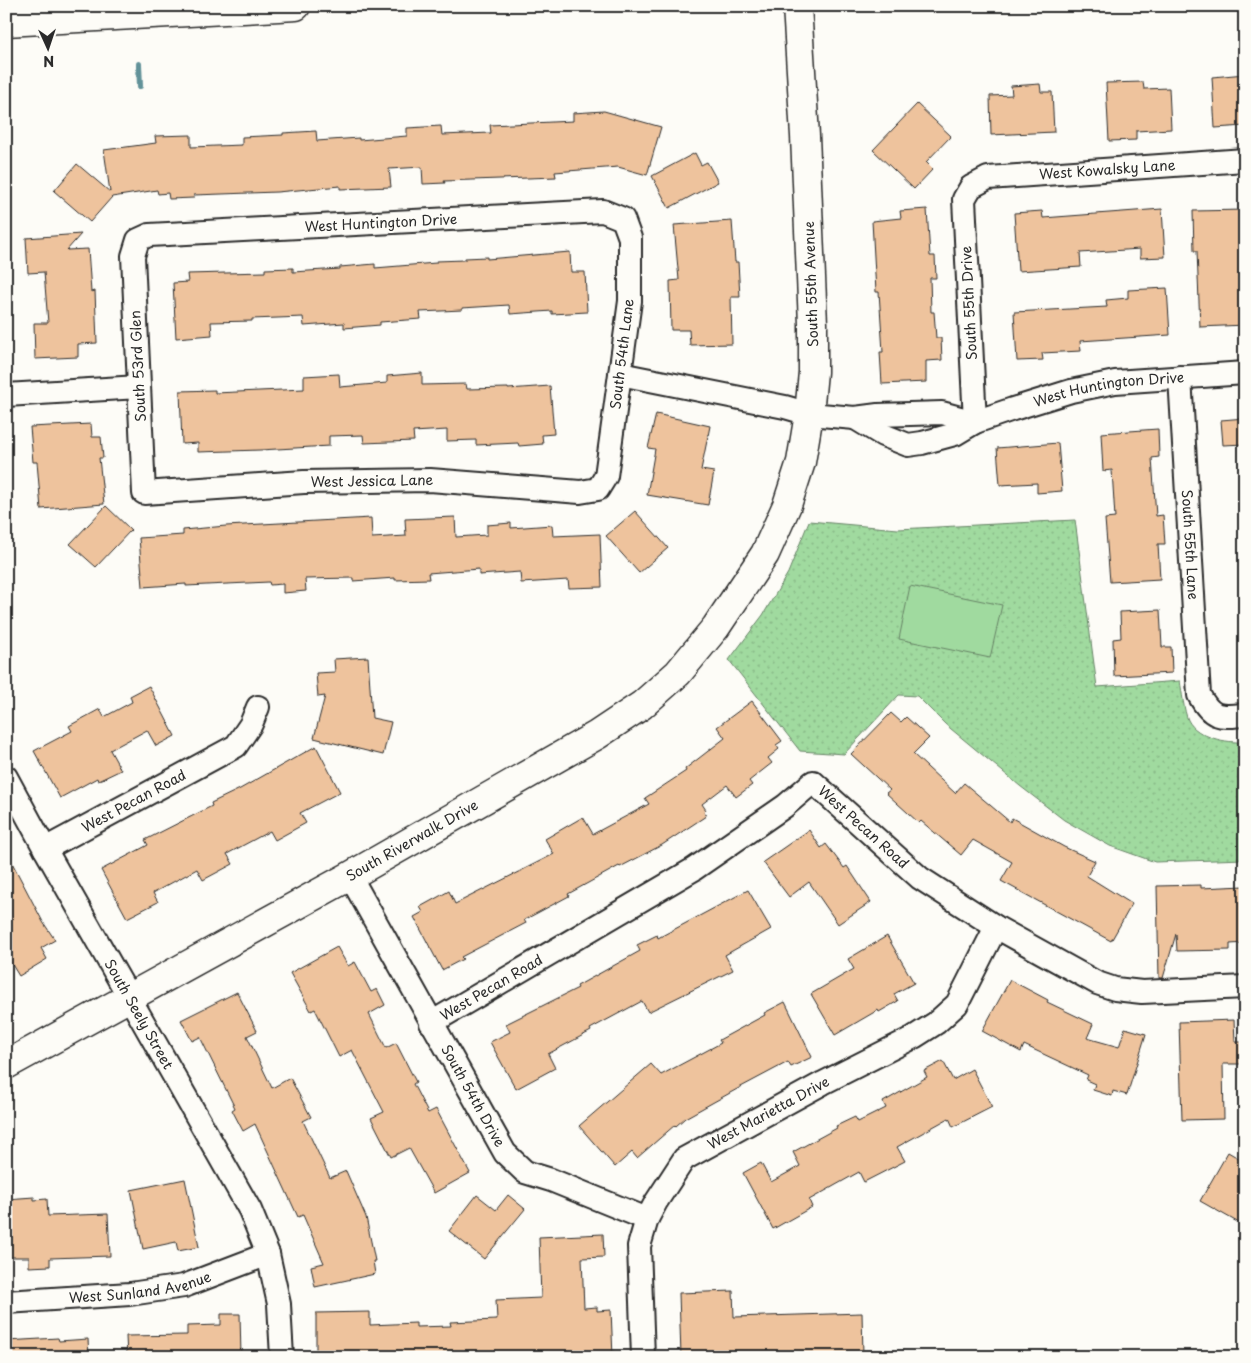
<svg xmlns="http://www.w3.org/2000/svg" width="1251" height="1363" font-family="'Playpen Sans',sans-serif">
	<defs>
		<pattern id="grass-dots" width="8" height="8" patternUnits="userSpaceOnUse" patternTransform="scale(1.25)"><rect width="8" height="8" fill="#a0da9f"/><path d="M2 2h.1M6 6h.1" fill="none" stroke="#8abb89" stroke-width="1.8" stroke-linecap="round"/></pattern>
	</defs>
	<rect width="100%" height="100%" fill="#fdfcf7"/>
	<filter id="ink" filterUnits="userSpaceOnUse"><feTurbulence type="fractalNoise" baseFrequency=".02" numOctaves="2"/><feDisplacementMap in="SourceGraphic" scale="10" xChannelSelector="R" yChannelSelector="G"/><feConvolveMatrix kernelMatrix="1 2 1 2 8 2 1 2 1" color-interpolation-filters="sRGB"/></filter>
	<g filter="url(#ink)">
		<path fill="url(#grass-dots)" stroke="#668265" d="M1075,520L1097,687L1180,681C1182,692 1184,711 1188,720C1197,738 1227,743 1245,742V859L1155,862L1110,846L1064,820L1020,786L945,724L917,696L899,695L844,754L800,751L729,660L763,615L788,573L809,521L898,529Z"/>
		<path fill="#a0da9f" stroke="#668265" d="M910,586L1002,605L990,658L899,639Z"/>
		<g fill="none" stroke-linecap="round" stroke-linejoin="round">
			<path stroke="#629299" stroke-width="6" d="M139,64L140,86"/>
		</g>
		<path fill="#eec39d" stroke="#2b2b2b" d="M1245,74V126L1215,128L1212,77Z
			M1143,82L1144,89L1169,88L1171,129L1136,131V140L1109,141L1106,83Z
			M1040,84L1041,92H1052L1054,132L991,135L990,96L1012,95L1011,86Z
			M917,104L951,136L926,162L933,169L914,189L873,150Z
			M604,111L661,127L647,175L618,167L555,172L556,177L444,181L445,183L423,184L422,167L389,169L391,187L340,189V186L277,192L194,195V198L169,199L168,193L158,194L157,190L112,197L90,222L54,191L77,164L110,192L104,150L156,143L155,136L191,135V147L242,145V137L283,135V133L316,131L317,141L359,138V140L407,136V128L441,126L442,135L491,133L490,125L573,121V113Z
			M695,153L701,165L707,162L718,182L669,208L652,176Z
			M927,209L930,256H935L936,278H930L931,312H934L936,338H941L942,360L926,361V382L882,384L880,352H883L879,292H876L872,221L901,218L900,211Z
			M1162,209L1165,257L1140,258V249L1080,253L1081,267L1018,271L1014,213L1042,211L1043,218Z
			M1245,210V325L1200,327L1197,251H1194L1193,211Z
			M732,221L735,262H738L740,297H731L732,344L690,345L689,330H671L670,281L679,280L674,225Z
			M81,234L67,250L88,249L91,292L95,291L97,343L78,344V357L35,359L34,323H48L44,272L28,273L26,238Z
			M570,252L571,272H585L587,312L552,314V311L510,314L509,305L462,308V310L420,312L421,319L380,322V325L344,328V323L304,326L303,317L252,319V321L211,322L212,335L176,338L173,283L188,282L187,274L265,272V269L293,268V272L340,269V267L375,264V268L436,263V261L465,260V258L487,257V259Z
			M1167,288L1170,335L1080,341L1081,351L1042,353L1043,360L1017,361L1014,312L1107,307L1106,300L1128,298V290Z
			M422,373V385L466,384L467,389L508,388V389L550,386L554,434L542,435L543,444L519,446L518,443L476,445V440L447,441V430L413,432L414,441L364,443L363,435L329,436V446L260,450L198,452V443L182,444L180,391L215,390V393L304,389V376L339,374L340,387L387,383V376Z
			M656,414L710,426L701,470L714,472L708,505L647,495L655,449L648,448Z
			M1245,418V444L1223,445L1221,420Z
			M91,424L92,437H101L103,458H99L104,504L41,509L37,462H33L30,427Z
			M1158,429L1159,457L1152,458L1156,516L1163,515L1165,544H1158L1160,579L1110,582L1105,519L1115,518L1112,470L1103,471L1101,433Z
			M1058,443L1062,491L1037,493V483L1000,485L997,448Z
			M106,506L131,530L96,567L70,544Z
			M635,511L668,548L639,573L606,536Z
			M455,517L456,537L487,535V525L511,523V528L552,525L553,536L600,534L602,587L569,588L568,580L521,583L520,572L479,575V569L428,573L429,579L395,580V578L353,581V578L305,579L306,591L283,593V584L270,585L269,582L186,586V584L143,587L139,538L183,535V530L226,526L371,518L372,538L406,536L405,519Z
			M1160,610L1162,647H1171L1172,673L1114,676L1113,639L1121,638L1120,612Z
			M368,657L372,718L391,722L383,755L314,738L325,696L318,697L316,673L335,672L334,659Z
			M149,686L175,736L156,746L147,730L110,750L121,770L98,781L97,778L60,798L34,751L72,731L69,726L100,709L104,717L132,702L130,696Z
			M752,701L782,741L776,745L779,749L768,758L772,763L749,781L752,785L736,797L727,785L702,804L706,810L704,812L706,816L662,845L620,867L619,866L568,894L569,896L524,920L526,923L461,957L463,959L442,970L414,917L423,912L420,907L449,891L455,904L554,854L545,839L583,817L593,834L649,804L645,798L686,771L685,769L725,738L717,727Z
			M891,713L901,722L906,717L929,738L913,754L955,793L964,783L1010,822L1012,818L1064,847L1095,861L1087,876L1132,904L1111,941L1001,881L1012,862L973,840L961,855L921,821L919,823L886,793L890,790L851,754Z
			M316,746L340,792L300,813L306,823L275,840L270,831L227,854L233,864L203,880L197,869L153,893L158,902L127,918L101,870L148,845L145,840L212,806L211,803L240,789Z
			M809,830L821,848L826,844L844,868L847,866L871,902L838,924L809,882L789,897L763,862Z
			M6,851L43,922L55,940L41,948L47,959L19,976L6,955Z
			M1201,885V888L1245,886V943L1230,944V950L1177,951L1176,934L1163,978H1159L1157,886Z
			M748,890L771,929L725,955L733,970L648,1012L642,1001L590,1029L591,1031L548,1054L555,1068L516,1089L490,1042L510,1032L506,1024L578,988L577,986L640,951L637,945L657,935L658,938Z
			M887,936L914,983L894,994L898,1001L879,1012L878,1010L835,1035L811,994L854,969L848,959Z
			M337,947L348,966L355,962L371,992L377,989L385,1005L369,1014L386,1048L396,1043L416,1082L413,1084L428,1113L436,1109L470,1173L434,1193L409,1148L391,1157L371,1118L384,1112L352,1050L339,1057L315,1009L311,1011L290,973Z
			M1010,980L1048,1000L1047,1002L1093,1024L1087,1038L1119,1047L1125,1028L1146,1034L1127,1095L1113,1091L1112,1096L1093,1090L1095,1084L1086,1080L1088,1075L1024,1045L1021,1052L982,1031Z
			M237,992L257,1031L247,1036L272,1088L290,1078L311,1117L303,1121L330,1178L346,1171L366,1217L375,1261H373L375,1274L315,1287L311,1266L324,1263L303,1215L298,1217L255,1124L243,1131L232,1110L235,1108L200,1037L192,1041L181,1020Z
			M785,1002L812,1057L791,1067L788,1062L739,1088L685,1118L676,1126L675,1125L637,1158L632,1152L615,1167L579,1126L651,1064L661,1075L721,1043L719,1040L765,1015L764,1013Z
			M1234,1020L1235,1042H1242L1243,1064H1223L1224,1119L1182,1120L1179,1022Z
			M943,1061L953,1080L972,1069L992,1107L953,1127L949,1118L897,1147L905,1161L864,1182L859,1172L809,1200L812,1207L773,1229L743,1173L761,1163L771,1182L800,1166L793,1152L837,1128L836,1126L855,1117L858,1122L886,1108L883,1102L927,1077L924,1071Z
			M1228,1152L1245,1162V1212L1239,1223L1200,1201Z
			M185,1179L199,1247L178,1251L176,1242L143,1249L131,1190Z
			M477,1195L496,1210L508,1195L525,1209L484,1259L449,1231Z
			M34,1197V1200L47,1199L48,1216L108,1214L110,1256L50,1258V1266L29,1267V1257H6V1199Z
			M603,1234L604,1257L582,1258L584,1308L597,1307V1311L611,1310L613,1357H316V1313L370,1312V1325L416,1323V1327L451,1326L450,1322L497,1320L496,1300L541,1298L539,1237Z
			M733,1291L734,1317L862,1313L863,1355L681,1357L679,1293Z
			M221,1314H240L241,1357H127L126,1336L187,1335V1326L221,1325Z
			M58,1338L59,1341L88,1339L89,1357H6V1341Z"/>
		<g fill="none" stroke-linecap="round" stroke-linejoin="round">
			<g stroke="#2b2b2b" stroke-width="26">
				<g id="street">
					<path d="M603,211L623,219L630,238V301L606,476L598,489L580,492L430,480L304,482L144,493L133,256L138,240L149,235Z"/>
					<path d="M620,374L785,407L809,414L855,418L878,415L942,413L975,422"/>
					<path id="s1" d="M1180,377L1199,695C1212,719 1220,717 1245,715"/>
					<path d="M6,395L139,387"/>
					<path id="s2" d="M855,418L883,435L908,445L922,443L955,434L975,422L1013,409L1071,391L1115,382L1245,373"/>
					<path id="s3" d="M975,422L964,199L971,187L988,178L1245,160"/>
					<path id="s4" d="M6,777L45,849L250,1210L268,1254L279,1304L282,1357"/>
					<path id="s5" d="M45,849L236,746L251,724L258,707"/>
					<path id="s6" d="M350,876L505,1153L525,1172L551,1180L647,1219"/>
					<path id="s7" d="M431,1023L694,869L785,806L813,782L920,878L996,927L1097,983L1115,989L1142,992L1245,987"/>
					<path id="s8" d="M6,1302L130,1294L184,1286L268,1254"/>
					<path id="s9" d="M643,1357L639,1246L647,1219L656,1202L684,1159L823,1083L914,1037L936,1023L957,1004L996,927"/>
				</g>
			</g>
			<g stroke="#2b2b2b" stroke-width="31">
				<g id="secondary">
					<path d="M6,22L296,6"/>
					<path id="s10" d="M6,1065L350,876L597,735L642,705L678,673L716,627L765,554L787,505L801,462L809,414L813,372V324L805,136L797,6"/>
				</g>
			</g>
			<use href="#street" stroke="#fdfcf7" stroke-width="22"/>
			<use href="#secondary" stroke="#fdfcf7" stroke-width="28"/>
		</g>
	</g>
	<g text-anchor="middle" stroke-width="4" stroke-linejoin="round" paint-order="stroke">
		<g font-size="14" fill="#2b2b2b" stroke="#fdfcf7">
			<text dy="5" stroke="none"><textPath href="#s3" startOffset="376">West Kowalsky Lane</textPath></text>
			<text transform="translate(381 223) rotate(-3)" y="5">West Huntington Drive</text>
			<text transform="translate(811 284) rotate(-92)" y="5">South 55th Avenue</text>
			<text transform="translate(969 303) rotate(-93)" y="5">South 55th Drive</text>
			<text transform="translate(622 354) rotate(-83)" y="5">South 54th Lane</text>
			<text transform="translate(138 366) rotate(-93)" y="5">South 53rd Glen</text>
			<text dy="5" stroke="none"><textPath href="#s2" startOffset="270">West Huntington Drive</textPath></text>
			<text transform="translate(372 481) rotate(-1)" y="5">West Jessica Lane</text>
			<text dy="5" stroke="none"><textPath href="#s1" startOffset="168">South 55th Lane</textPath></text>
			<text dy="5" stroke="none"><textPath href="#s5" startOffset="101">West Pecan Road</textPath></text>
			<text dy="5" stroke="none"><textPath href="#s7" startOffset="520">West Pecan Road</textPath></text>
			<text dy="5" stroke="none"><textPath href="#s10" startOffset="464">South Riverwalk Drive</textPath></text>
			<text dy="5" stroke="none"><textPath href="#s7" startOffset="70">West Pecan Road</textPath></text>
			<text dy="5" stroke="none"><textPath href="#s4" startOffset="272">South Seely Street</textPath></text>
			<text dy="5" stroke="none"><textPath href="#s6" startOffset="252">South 54th Drive</textPath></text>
			<text dy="5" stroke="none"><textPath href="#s9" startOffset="306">West Marietta Drive</textPath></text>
			<text dy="5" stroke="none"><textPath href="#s8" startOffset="135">West Sunland Avenue</textPath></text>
		</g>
	</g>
	<rect width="1251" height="1363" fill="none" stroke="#fdfcf7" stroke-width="25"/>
	<rect x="12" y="12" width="1226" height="1338" fill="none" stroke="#2b2b2b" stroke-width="2" filter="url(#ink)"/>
	<g transform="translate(48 48) rotate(177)" stroke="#fdfcf7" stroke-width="4" paint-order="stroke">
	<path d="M0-4L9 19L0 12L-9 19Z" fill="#2b2b2b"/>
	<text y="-8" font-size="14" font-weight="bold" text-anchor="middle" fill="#2b2b2b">N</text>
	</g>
</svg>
